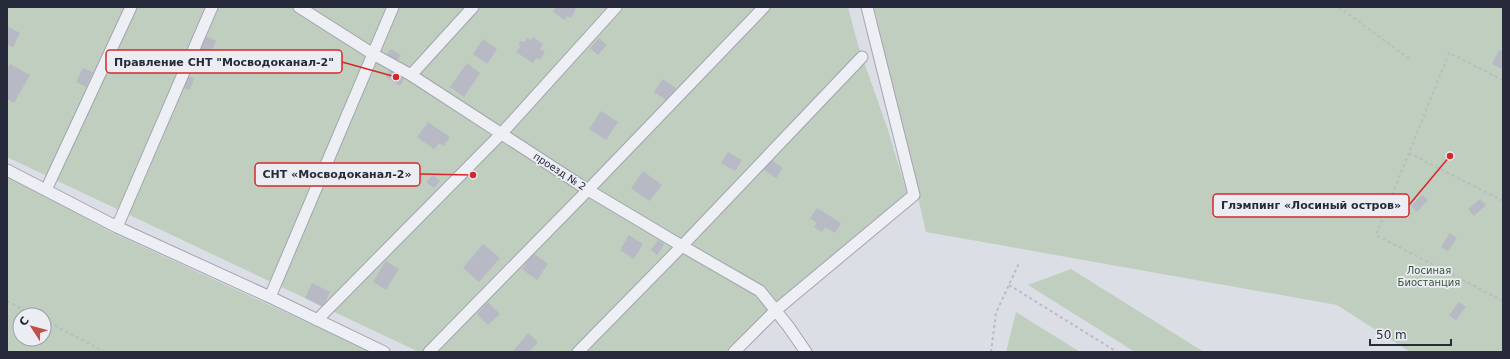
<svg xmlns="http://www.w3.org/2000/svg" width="1510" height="359" font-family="'DejaVu Sans',sans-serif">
	<rect width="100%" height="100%" fill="#dcdee5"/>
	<path fill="#bfcebe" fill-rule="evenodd" d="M7,7H848L858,45L888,130L907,193L900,201L783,298L729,352H419L7,157Z
		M874,7H1503V352H1410L1337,305L926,232Z
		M7,175L111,232L372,352H7ZM20,315H44V339H20Z
		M1071,269L1204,352H1135L1028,285Z
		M1016,312L1080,352H1006Z"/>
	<path fill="#b7b9c4" d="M556,7H573L576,9L571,18L567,16L565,20L553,12Z
		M7,26L20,33L13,47L7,44Z
		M201,34L216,41L210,55L194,47Z
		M533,37L543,44L540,49L545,52L540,60L536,58L533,63L516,52L520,47L519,44L520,41L525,42L527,38L531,40Z
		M599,38L607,45L598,55L590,48Z
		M483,39L497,49L487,64L473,54Z
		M391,49L401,55L397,61L387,54Z
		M1499,50L1503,52L1502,69L1492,64Z
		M467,63L480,73L464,97L450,87Z
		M10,64L30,75L14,103L7,99V70Z
		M83,68L93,72L86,87L76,82Z
		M391,68L405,77L400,86L386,77Z
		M185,75L194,78L190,90L181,87Z
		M663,79L676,88L667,101L654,92Z
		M601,111L618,122L606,140L589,129Z
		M428,122L450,137L444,146L439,143L434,149L417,137Z
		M728,152L742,160L735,171L721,163Z
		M770,159L783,168L776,178L763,169Z
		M643,171L662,185L649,201L631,188Z
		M433,175L440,181L434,188L426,182Z
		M1422,195L1428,200L1417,212L1411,206Z
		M1480,199L1486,205L1474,216L1468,209Z
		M817,208L841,223L835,233L825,227L822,232L814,227L817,223L810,218Z
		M1450,233L1457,238L1448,251L1441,247Z
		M629,235L643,244L634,259L620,250Z
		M658,240L664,244L657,255L651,250Z
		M483,244L500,258L479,282L463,268Z
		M533,253L548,264L537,280L522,269Z
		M386,261L399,269L386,290L373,282Z
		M312,283L330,292L323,307L305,298Z
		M488,302L500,314L488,325L477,314Z
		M1459,302L1466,307L1456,320L1449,315Z
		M528,333L538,342L529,352H516L514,350Z"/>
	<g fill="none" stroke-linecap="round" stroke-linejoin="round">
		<g stroke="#a2a4ae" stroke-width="13">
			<path id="minor" d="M299,7L373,54L411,75L588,190L682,246L760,291L788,326L806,352
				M411,75L473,7
				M7,170L117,227L270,297L384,352
				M46,190L131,7
				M117,227L212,7
				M270,297L393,7
				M317,320L502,133L616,7
				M429,352L588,190L764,7
				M578,352L682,246L862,57
				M734,352L776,310L914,195L867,7"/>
		</g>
		<path stroke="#babcc4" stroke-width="2" stroke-dasharray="3 3" stroke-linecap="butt" d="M1339,7L1411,60
			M1503,80L1449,53L1376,235L1503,301
			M1409,153L1503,201
			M1009,285L1117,352
			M7,301L34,315
			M44,320L105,352
			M991,352L996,313L1019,263"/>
		<use href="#minor" stroke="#eeeff4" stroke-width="11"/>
	</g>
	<g text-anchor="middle" stroke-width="3.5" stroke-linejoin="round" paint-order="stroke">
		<g font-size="10" fill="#272a3a" stroke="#ebedf3">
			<text transform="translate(560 171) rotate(33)" y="4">проезд № 2</text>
		</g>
		<g font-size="10" fill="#365436" stroke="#ebedf3">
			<text x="1429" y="274">Лосиная<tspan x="1429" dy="12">Биостанция</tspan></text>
		</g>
	</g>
	<path fill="none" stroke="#d62828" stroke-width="1.5" d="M396 77L342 62M473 175L420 174M1450 156L1409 205"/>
	<g fill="#d62828" stroke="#ebedf3" stroke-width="1.5">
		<circle cx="396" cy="77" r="4"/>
		<circle cx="473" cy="175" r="4"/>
		<circle cx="1450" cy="156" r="4"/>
	</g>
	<g fill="#ebedf3" stroke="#d62828" stroke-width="1.5">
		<rect x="106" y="50" width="236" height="23" rx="4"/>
		<rect x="255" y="163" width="165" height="23" rx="4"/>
		<rect x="1213" y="194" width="196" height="23" rx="4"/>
	</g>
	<g font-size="11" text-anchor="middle" font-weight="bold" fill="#272a3a">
		<text x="224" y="66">Правление СНТ "Мосводоканал-2"</text>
		<text x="337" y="178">СНТ «Мосводоканал-2»</text>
		<text x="1311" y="209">Глэмпинг «Лосиный остров»</text>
	</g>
	<rect width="1510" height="359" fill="none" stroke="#272a3a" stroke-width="16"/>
	<g transform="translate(32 327) rotate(306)"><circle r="19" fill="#ebedf3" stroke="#9d9fa9"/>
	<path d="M0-3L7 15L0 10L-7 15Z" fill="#c14f4a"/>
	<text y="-6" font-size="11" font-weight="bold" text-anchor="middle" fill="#272a3a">С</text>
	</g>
	<path d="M1370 339v6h81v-6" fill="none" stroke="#272a3a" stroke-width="2"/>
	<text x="1376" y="339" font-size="12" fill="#272a3a" stroke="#ebedf3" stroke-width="3" paint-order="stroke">50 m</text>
</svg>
